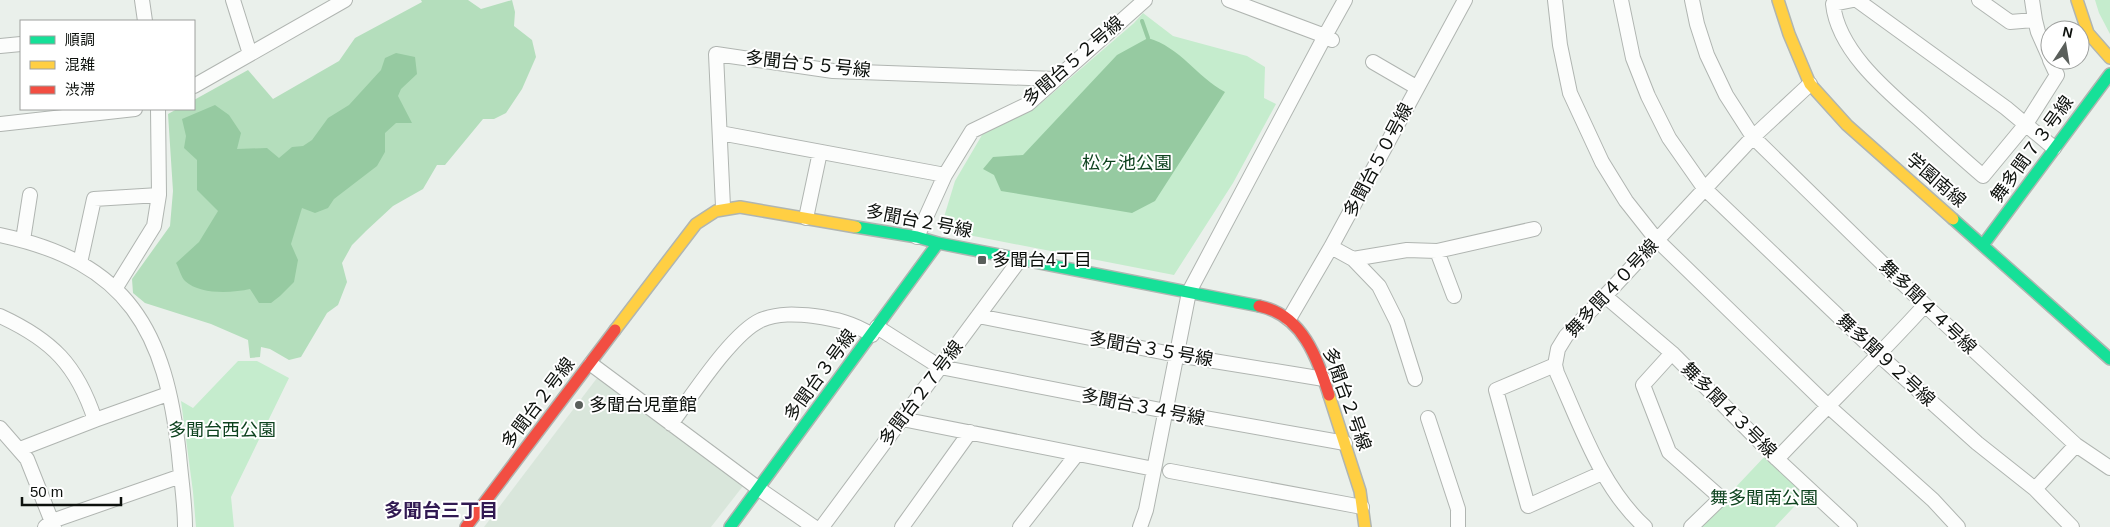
<svg xmlns="http://www.w3.org/2000/svg" width="2110" height="527" font-family="Arial,'Noto Sans JP',sans-serif">
	<rect width="100%" height="100%" fill="#eaf0eb"/>
	<path fill="#d9e6db" d="M597,378L743,486L711,527H484Z"/>
	<path fill="#c5eccd" d="M2095,0H2110V34L2099,13Z
		M1143,13L1173,36L1247,56L1265,67L1264,98L1276,104L1233,183L1174,275L948,231L944,217L955,181L982,135L1039,105L1134,23Z
		M238,361H257L289,378L231,497L234,527H196L193,492L181,401L193,408Z
		M1767,454L1807,493L1775,527H1698Z"/>
	<path fill="#b4debc" d="M421,0H468L481,9L512,0L515,12L514,26L532,40L536,57L522,89L506,113L494,119H483L445,165H437L423,189L393,206L366,231L352,245L342,263L347,282L338,305L327,313L301,357L289,360L270,349L261,347L260,357L250,358L248,340L211,324L145,303L133,293L132,279L170,226L173,191L168,114L177,109H194V100L248,70L273,99L339,61L355,38L422,2Z"/>
	<path fill="#96caa1" d="M1148,38C1180,47 1197,77 1225,92L1155,201L1132,213L1001,191L994,175L983,169L993,157L1023,155L1117,55Z
		M396,53L415,57L417,74L401,89L398,96L412,123H396L385,133V152L377,166L334,199L328,208L315,213L302,208L291,244L298,260L294,282L280,296L271,303H259L250,289C232,293 200,295 185,281C181,277 179,268 176,263L199,242L218,211L197,190V160L184,148L186,136L182,119L215,105L229,115L241,133L237,149L267,148L279,158L292,147L303,146L312,140L328,118L349,105L381,70L385,58Z"/>
	<g fill="none" stroke-linecap="round" stroke-linejoin="round">
		<path stroke="#96caa1" stroke-width="4" d="M1142,21L1148,38"/>
		<g stroke="#b0b5b1" stroke-width="16">
			<path id="street" d="M142,0L145,21
				M233,0L250,54
				M1229,0L1325,36L1345,0
				M1555,0L1560,45L1570,93L1602,162L1626,201L1656,239L1827,405L1933,500L1958,527
				M1621,0L1633,58L1648,96L1669,138L1704,188L1879,355L1977,443L2035,489L2072,527
				M1692,0L1697,24L1707,55L1726,95L1753,137L1925,305L2076,445L2110,468
				M1853,0L1833,4C1838,51 1887,91 1920,120C1941,139 1962,158 1983,176L2026,124L2057,75L2050,60
				M1857,0L2006,108L2054,148
				M1979,0L2010,22L2035,20L2038,32L2050,59
				M2032,0L2035,20
				M0,46L21,44
				M1373,62L1416,87
				M194,86L345,0
				M0,124L135,109
				M720,133L945,175
				M723,207L716,54L833,71L1055,79
				M806,218L820,152
				M0,235C128,262 166,331 179,455C181,479 185,503 185,527
				M917,237L945,175L972,131L1028,104L1145,0
				M23,240L30,195
				M1331,247L1353,259L1379,286L1397,322L1415,379
				M1437,251L1454,296
				M1353,259L1407,250L1437,251L1534,229
				M80,263L94,199L159,195
				M115,289L154,226L159,195L158,109
				M1605,296L1672,353L1777,459L1850,527
				M0,316C52,340 77,365 95,420
				M978,316L1177,355L1324,379
				M1289,319L1331,247L1465,0
				M877,327L940,367L1166,411L1345,443
				M1672,353L1643,385L1669,452L1721,498L1691,527
				M591,364L759,489L814,527
				M1555,365L1496,390L1528,506L1602,473
				M1428,418L1458,509V527
				M902,419L1154,469
				M671,424C692,396 732,333 761,320C778,313 796,314 814,316C836,319 853,323 872,335
				M0,428L27,459L54,527
				M20,449L95,420L168,394
				M1777,459C1826,407 1877,358 1925,305
				M1170,471L1362,507
				M2035,489L2076,445
				M45,527L52,521L181,476
				M822,527L1021,258
				M902,527L970,432
				M1020,527L1077,454
				M1140,527L1146,510L1189,292L1325,36L1332,40
				M1645,527C1601,487 1581,426 1557,373L1555,365L1558,349L1566,336L1605,296L1753,137L1810,84"/>
		</g>
		<g stroke="#b0b5b1" stroke-width="14">
			<path id="fast" d="M1953,219L2110,359
				M856,227L917,237L938,243L1259,306
				M1983,245L2110,74
				M730,527L938,243"/>
		</g>
		<g stroke="#b0b5b1" stroke-width="14">
			<path id="slow" d="M1778,0L1789,34L1810,84L1847,125L1953,219
				M2077,0L2088,33L2110,58
				M615,330L696,224L716,211L740,207L856,227
				M1329,395L1360,491L1365,527"/>
		</g>
		<g stroke="#b0b5b1" stroke-width="14">
			<path id="jam" d="M1259,306C1303,315 1317,358 1329,395
				M466,527L615,330"/>
		</g>
		<use href="#street" stroke="#fcfdfc" stroke-width="14"/>
		<use href="#fast" stroke="#16e098" stroke-width="11"/>
		<use href="#slow" stroke="#ffcf43" stroke-width="11"/>
		<use href="#jam" stroke="#f24e42" stroke-width="11"/>
	</g>
	<g fill="#5a5f5b" stroke="#fff" stroke-width="2">
		<rect x="977" y="255" width="10" height="10" rx="2.5"/>
		<circle cx="579" cy="405" r="5"/>
	</g>
	<g text-anchor="middle" stroke-width="4" stroke-linejoin="round" paint-order="stroke">
		<g font-size="18" fill="#0d110d" stroke="#fff">
			<text transform="translate(1073 61) rotate(-41)" y="6">多聞台５２号線</text>
			<text transform="translate(808 64) rotate(6)" y="6">多聞台５５号線</text>
			<text transform="translate(2032 149) rotate(-54)" y="6">舞多聞７３号線</text>
			<text transform="translate(1378 160) rotate(-62)" y="6">多聞台５０号線</text>
			<text transform="translate(1936 180) rotate(41)" y="6">学園南線</text>
			<text transform="translate(919 221) rotate(11)" y="6">多聞台２号線</text>
			<text transform="translate(1612 288) rotate(-47)" y="6">舞多聞４０号線</text>
			<text transform="translate(1928 307) rotate(44)" y="6">舞多聞４４号線</text>
			<text transform="translate(1151 349) rotate(10)" y="6">多聞台３５号線</text>
			<text transform="translate(1886 360) rotate(43)" y="6">舞多聞９２号線</text>
			<text transform="translate(820 375) rotate(-54)" y="6">多聞台３号線</text>
			<text transform="translate(921 393) rotate(-53)" y="6">多聞台２７号線</text>
			<text transform="translate(1347 399) rotate(70)" y="6">多聞台２号線</text>
			<text transform="translate(538 403) rotate(-53)" y="6">多聞台２号線</text>
			<text transform="translate(1143 407) rotate(11)" y="6">多聞台３４号線</text>
			<text transform="translate(1729 410) rotate(45)" y="6">舞多聞４３号線</text>
		</g>
		<g font-size="18" fill="#0e431f" stroke="#fff">
			<text x="1127" y="169">松ヶ池公園</text>
			<text x="222" y="436">多聞台西公園</text>
			<text x="1764" y="504">舞多聞南公園</text>
		</g>
		<g font-size="18" fill="#0d110d" stroke="#fff" text-anchor="start">
			<text x="992" y="266">多聞台4丁目</text>
			<text x="589" y="411">多聞台児童館</text>
		</g>
		<g font-size="19" font-weight="bold" fill="#311952" stroke="#fff">
			<text x="441" y="517">多聞台三丁目</text>
		</g>
	</g>
	<rect x="20" y="20" width="175" height="90" fill="#ffffff" stroke="#9ea09e"/>
	<rect x="30" y="36" width="25" height="8" fill="#16e098" stroke="#9ea09e"/>
	<text x="65" y="45" font-size="15" fill="#0d110d">順調</text>
	<rect x="30" y="61" width="25" height="8" fill="#ffcf43" stroke="#9ea09e"/>
	<text x="65" y="70" font-size="15" fill="#0d110d">混雑</text>
	<rect x="30" y="86" width="25" height="8" fill="#f24e42" stroke="#9ea09e"/>
	<text x="65" y="95" font-size="15" fill="#0d110d">渋滞</text>
	<g transform="translate(2065 45) rotate(12)"><circle r="24" fill="#ffffff" stroke="#9ea09e"/>
	<path d="M0-4L9 19L0 12L-9 19Z" fill="#5a5f5b"/>
	<text y="-8" font-size="14" font-weight="bold" text-anchor="middle" fill="#0d110d">N</text>
	</g>
	<path d="M22 497v8h99v-8" fill="none" stroke="#0d110d" stroke-width="2.5"/>
	<text x="30" y="497" font-size="15" fill="#0d110d" stroke="#ffffff" stroke-width="4" paint-order="stroke">50 m</text>
</svg>
